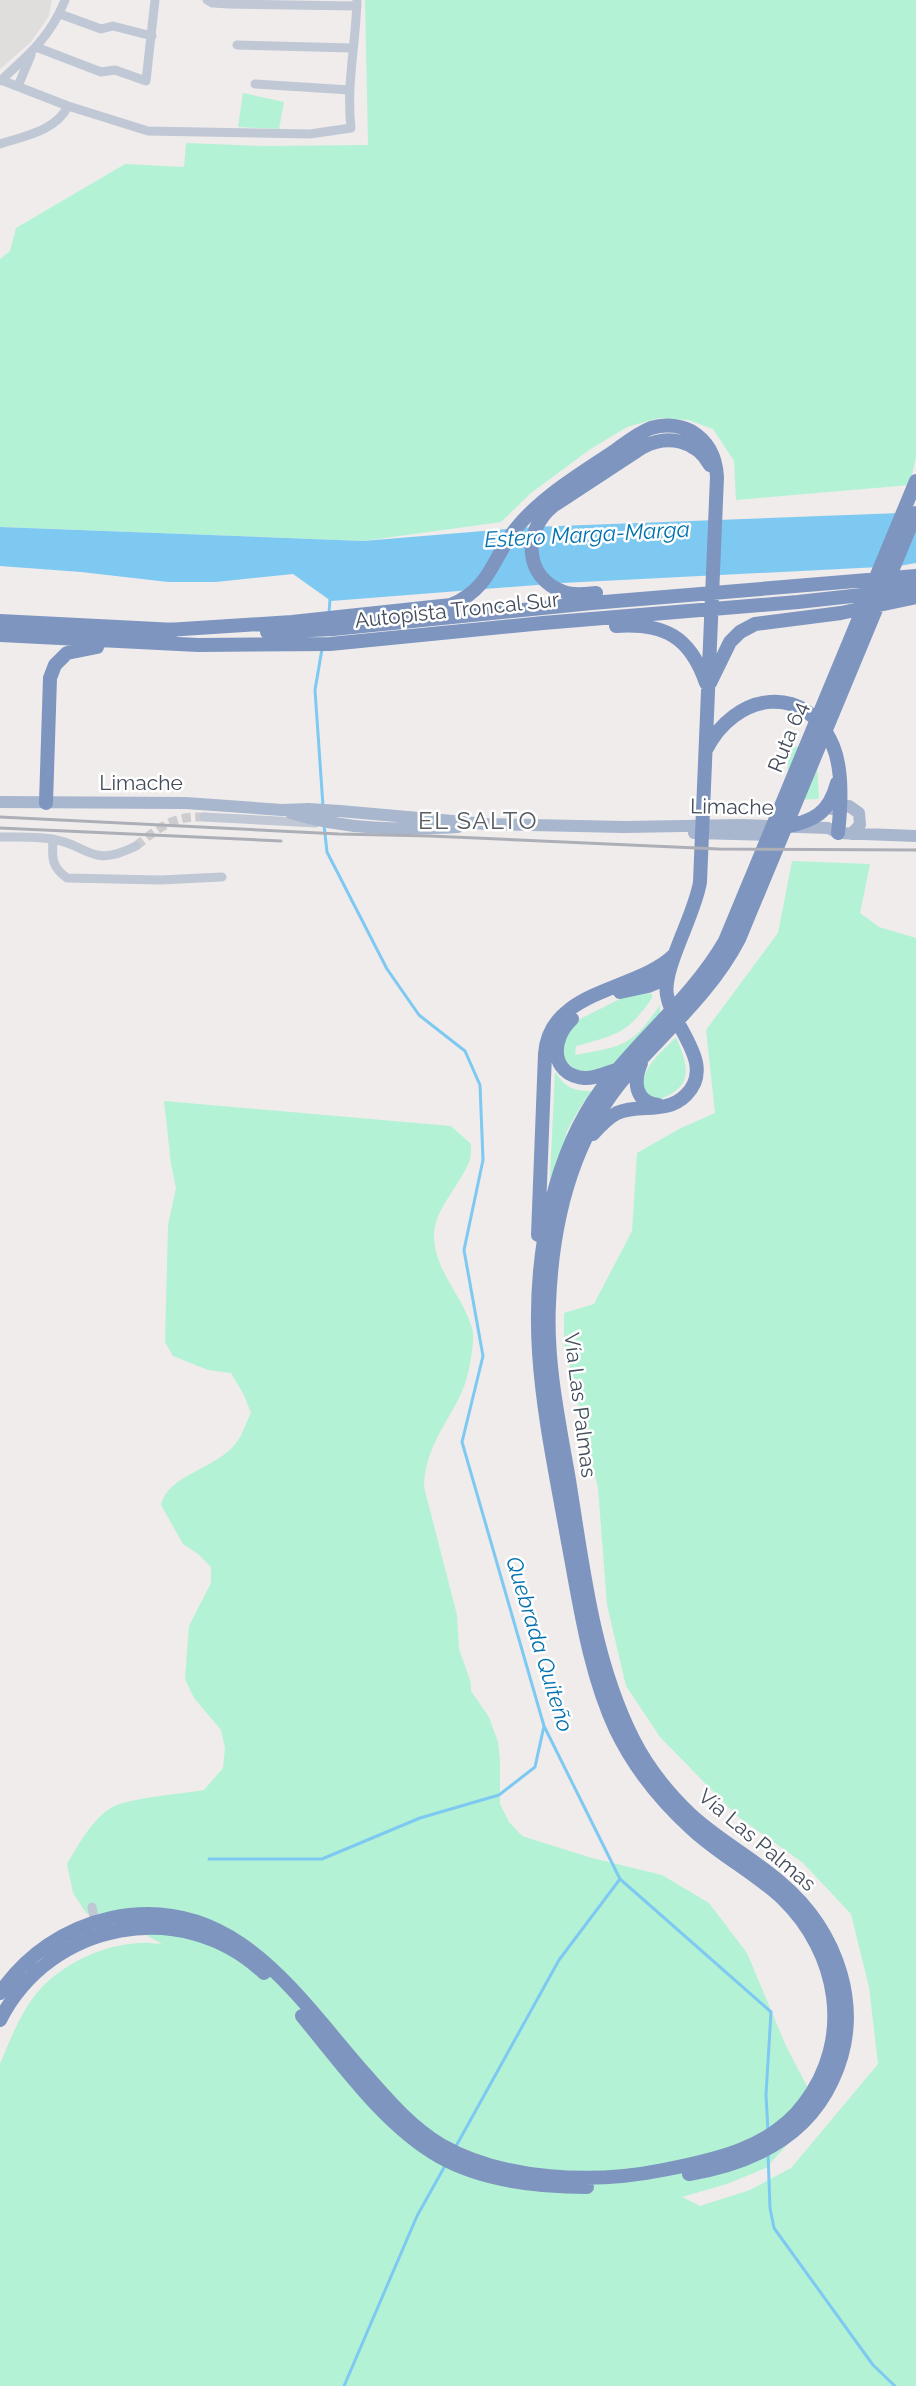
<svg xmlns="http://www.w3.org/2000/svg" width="916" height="2386" font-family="Raleway,sans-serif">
	<rect width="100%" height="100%" fill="#efeceb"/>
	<path fill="#e0dddd" d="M0,0H52L49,16L31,42L0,69Z"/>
	<path fill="#b4f2d5" d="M365,0H916V456L910,485L736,500L734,461L713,429L688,420L659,418L627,427L589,450L531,493L501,522L363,541L0,527V259L10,251L16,228L125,164L184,167L186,143L264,146L368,145Z
		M243,93L284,102L279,129L238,127Z
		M816,746L819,799L789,800L787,747Z
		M792,861L870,864L860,913L879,927L916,938V2386H0V2064C10,2040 20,2014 36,1994C60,1964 106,1943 143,1943C149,1942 156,1944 162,1944L146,1935L86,1913L73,1893L67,1864C78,1846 92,1819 111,1808C125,1798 183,1794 204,1790L223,1768L225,1748L221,1730L194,1698L185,1679L189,1626L211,1583V1567L198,1554L183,1544L161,1505C167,1475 218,1468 236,1443C243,1435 246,1422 251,1413L244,1395L231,1373L208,1370L173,1356L165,1342L168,1225L176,1188L171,1164L164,1101L451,1126L471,1144C471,1150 471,1157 469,1162C461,1184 433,1211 434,1236C434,1270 463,1296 472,1328C475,1338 471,1358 469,1369C461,1412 425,1437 424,1487L457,1615L459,1649L471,1683V1691L489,1717L498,1742L500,1760V1804L509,1822L522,1836L592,1858L662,1875L709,1903L747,1953L786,2046L810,2092L804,2126L766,2168L727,2184L682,2197L700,2206L750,2190L791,2168L878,2064L869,1987L851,1914L803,1863L737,1816L660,1737L626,1686L607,1605L598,1488L564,1343V1313L594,1304L632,1231L637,1153L679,1129L715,1113L706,1030L778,933Z
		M645,993L652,994V998C628,1033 617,1035 576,1046L575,1055C624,1046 631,1047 660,1005V1016C637,1042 593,1103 560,1054L565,1034L578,1020L626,996Z
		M676,1037C688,1065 695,1086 660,1099L649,1096L643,1090C641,1067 661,1053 676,1037Z
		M555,1072C566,1088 573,1091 592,1091L579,1109L567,1131L549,1199Z"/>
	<path fill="#7ec9f2" d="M916,510V563L899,566L562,583L331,601L293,574L216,582H168L81,572L0,566V527L363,541L532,527L900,513Z"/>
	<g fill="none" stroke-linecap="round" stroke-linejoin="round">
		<path stroke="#7ec9f2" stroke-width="3" d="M329,613L330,599
			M322,649L315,690L323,806
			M324,825L327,852L387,969L419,1015L465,1051L480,1085L483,1160L464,1250L483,1356L462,1442L544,1726L620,1879L771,2012L766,2095L768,2131
			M209,1859H322L420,1818L499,1795L535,1767L544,1726
			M455,2148L559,1960L620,1879
			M768,2153L770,2208L774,2228L873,2365L895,2386
			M344,2386L417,2216L446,2164"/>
		<path stroke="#cdccce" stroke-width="9" stroke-dasharray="9 4.5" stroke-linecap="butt" d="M136,846C160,827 172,816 204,817"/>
		<path stroke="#c0c8d5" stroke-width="9" d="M207,0L212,3L229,4L357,6
			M60,14L101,29L113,26L152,36
			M237,45L352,48
			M36,47L101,72L115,70L146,81L155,0
			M1,80L68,106L148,131L310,134L351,128C346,85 356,43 357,0
			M0,81C28,56 51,36 65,0
			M255,84L350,90
			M18,86L31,55
			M0,144C24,136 56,131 68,106
			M204,817L316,823
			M0,837C17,837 35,836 52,839C90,845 90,869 136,846
			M53,839C52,857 51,867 67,878L160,880L222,877
			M92,1907L95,1922"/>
		<path stroke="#a8b6ce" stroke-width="12" d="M0,802L186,803L282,810L308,809L340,811L486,824L624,827L742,825L828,828L838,833L916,836
			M832,809L849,806L859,813L860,825L851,834
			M291,813C344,830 403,830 458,827
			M694,833L778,835"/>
		<path stroke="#7e95c0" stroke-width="14" d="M596,593C585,594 574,596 564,592C523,578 523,530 553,506L643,447C668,434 696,440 710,465
			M0,621L176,630
			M616,626C664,623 690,636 706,683
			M167,630L292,622L451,605C493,587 492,556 518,526C544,495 583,472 616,450C627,442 638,433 651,428C664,424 679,425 691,431C708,441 716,458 717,477L700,882C695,915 662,969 667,995C672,1027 717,1064 686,1095C666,1115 640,1103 617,1113C607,1118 600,1126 593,1134
			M267,632L333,629L592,603L916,576
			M0,635L198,645L330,644L543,623L798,602L916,589
			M710,683L730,642L740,632L755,624L841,613L916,597
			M706,750C734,693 806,680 833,746C843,770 841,807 838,833
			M46,803L50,678L55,665L67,653L97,647
			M785,827C813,821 829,814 837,783
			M620,992L648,986L667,978
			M572,1019C551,1038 549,1074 584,1078C595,1079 606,1073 616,1070
			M641,1063C633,1082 635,1102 658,1105
			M538,1235L545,1054C549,989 638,991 674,955
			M0,1993C26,1955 65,1928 111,1918C234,1892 296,1996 366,2075C389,2101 411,2127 441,2145C504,2181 594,2184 663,2170C715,2160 771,2148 804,2104C854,2039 839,1953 782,1898C754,1872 720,1855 692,1829C661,1801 634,1767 616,1730C589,1672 580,1605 568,1542C547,1423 522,1326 551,1204C561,1163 576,1124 601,1090C640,1038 692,998 725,941L916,481
			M302,2016C342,2064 385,2126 440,2157C483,2181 539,2187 587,2187
			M0,2020C50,1921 183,1896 264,1973
			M689,2174C749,2164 805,2139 832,2081C866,2010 838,1931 780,1882C752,1858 718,1840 691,1815C668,1793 647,1767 633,1739C593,1660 583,1567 569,1480C559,1422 546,1363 549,1304C552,1223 572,1139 626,1076C665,1031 711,993 739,939L916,513"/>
		<path stroke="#adafb7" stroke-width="3" d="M0,817L339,834L430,836L719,849L916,850
			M0,828L281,841"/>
	</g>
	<g text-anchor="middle" stroke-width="5" stroke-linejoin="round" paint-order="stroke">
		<g font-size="21" fill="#434c5a" stroke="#fff">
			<text transform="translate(457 610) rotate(-6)" y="7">Autopista Troncal Sur</text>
			<text transform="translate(788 737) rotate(-68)" y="7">Ruta 64</text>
			<text x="141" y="790">Limache</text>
			<text transform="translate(732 807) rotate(1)" y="7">Limache</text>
			<text transform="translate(580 1405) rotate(83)" y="7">Vía Las Palmas</text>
			<text transform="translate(757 1840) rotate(40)" y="7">Vía Las Palmas</text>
		</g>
		<g font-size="22" font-style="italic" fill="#0171af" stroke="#fff">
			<text transform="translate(587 534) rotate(-3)" y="8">Estero Marga-Marga</text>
			<text transform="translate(540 1644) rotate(73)" y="8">Quebrada Quiteño</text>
		</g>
		<g font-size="24" letter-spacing="1.5" fill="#585b61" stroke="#fff">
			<text x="478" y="829">EL SALTO</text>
		</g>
	</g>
</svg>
